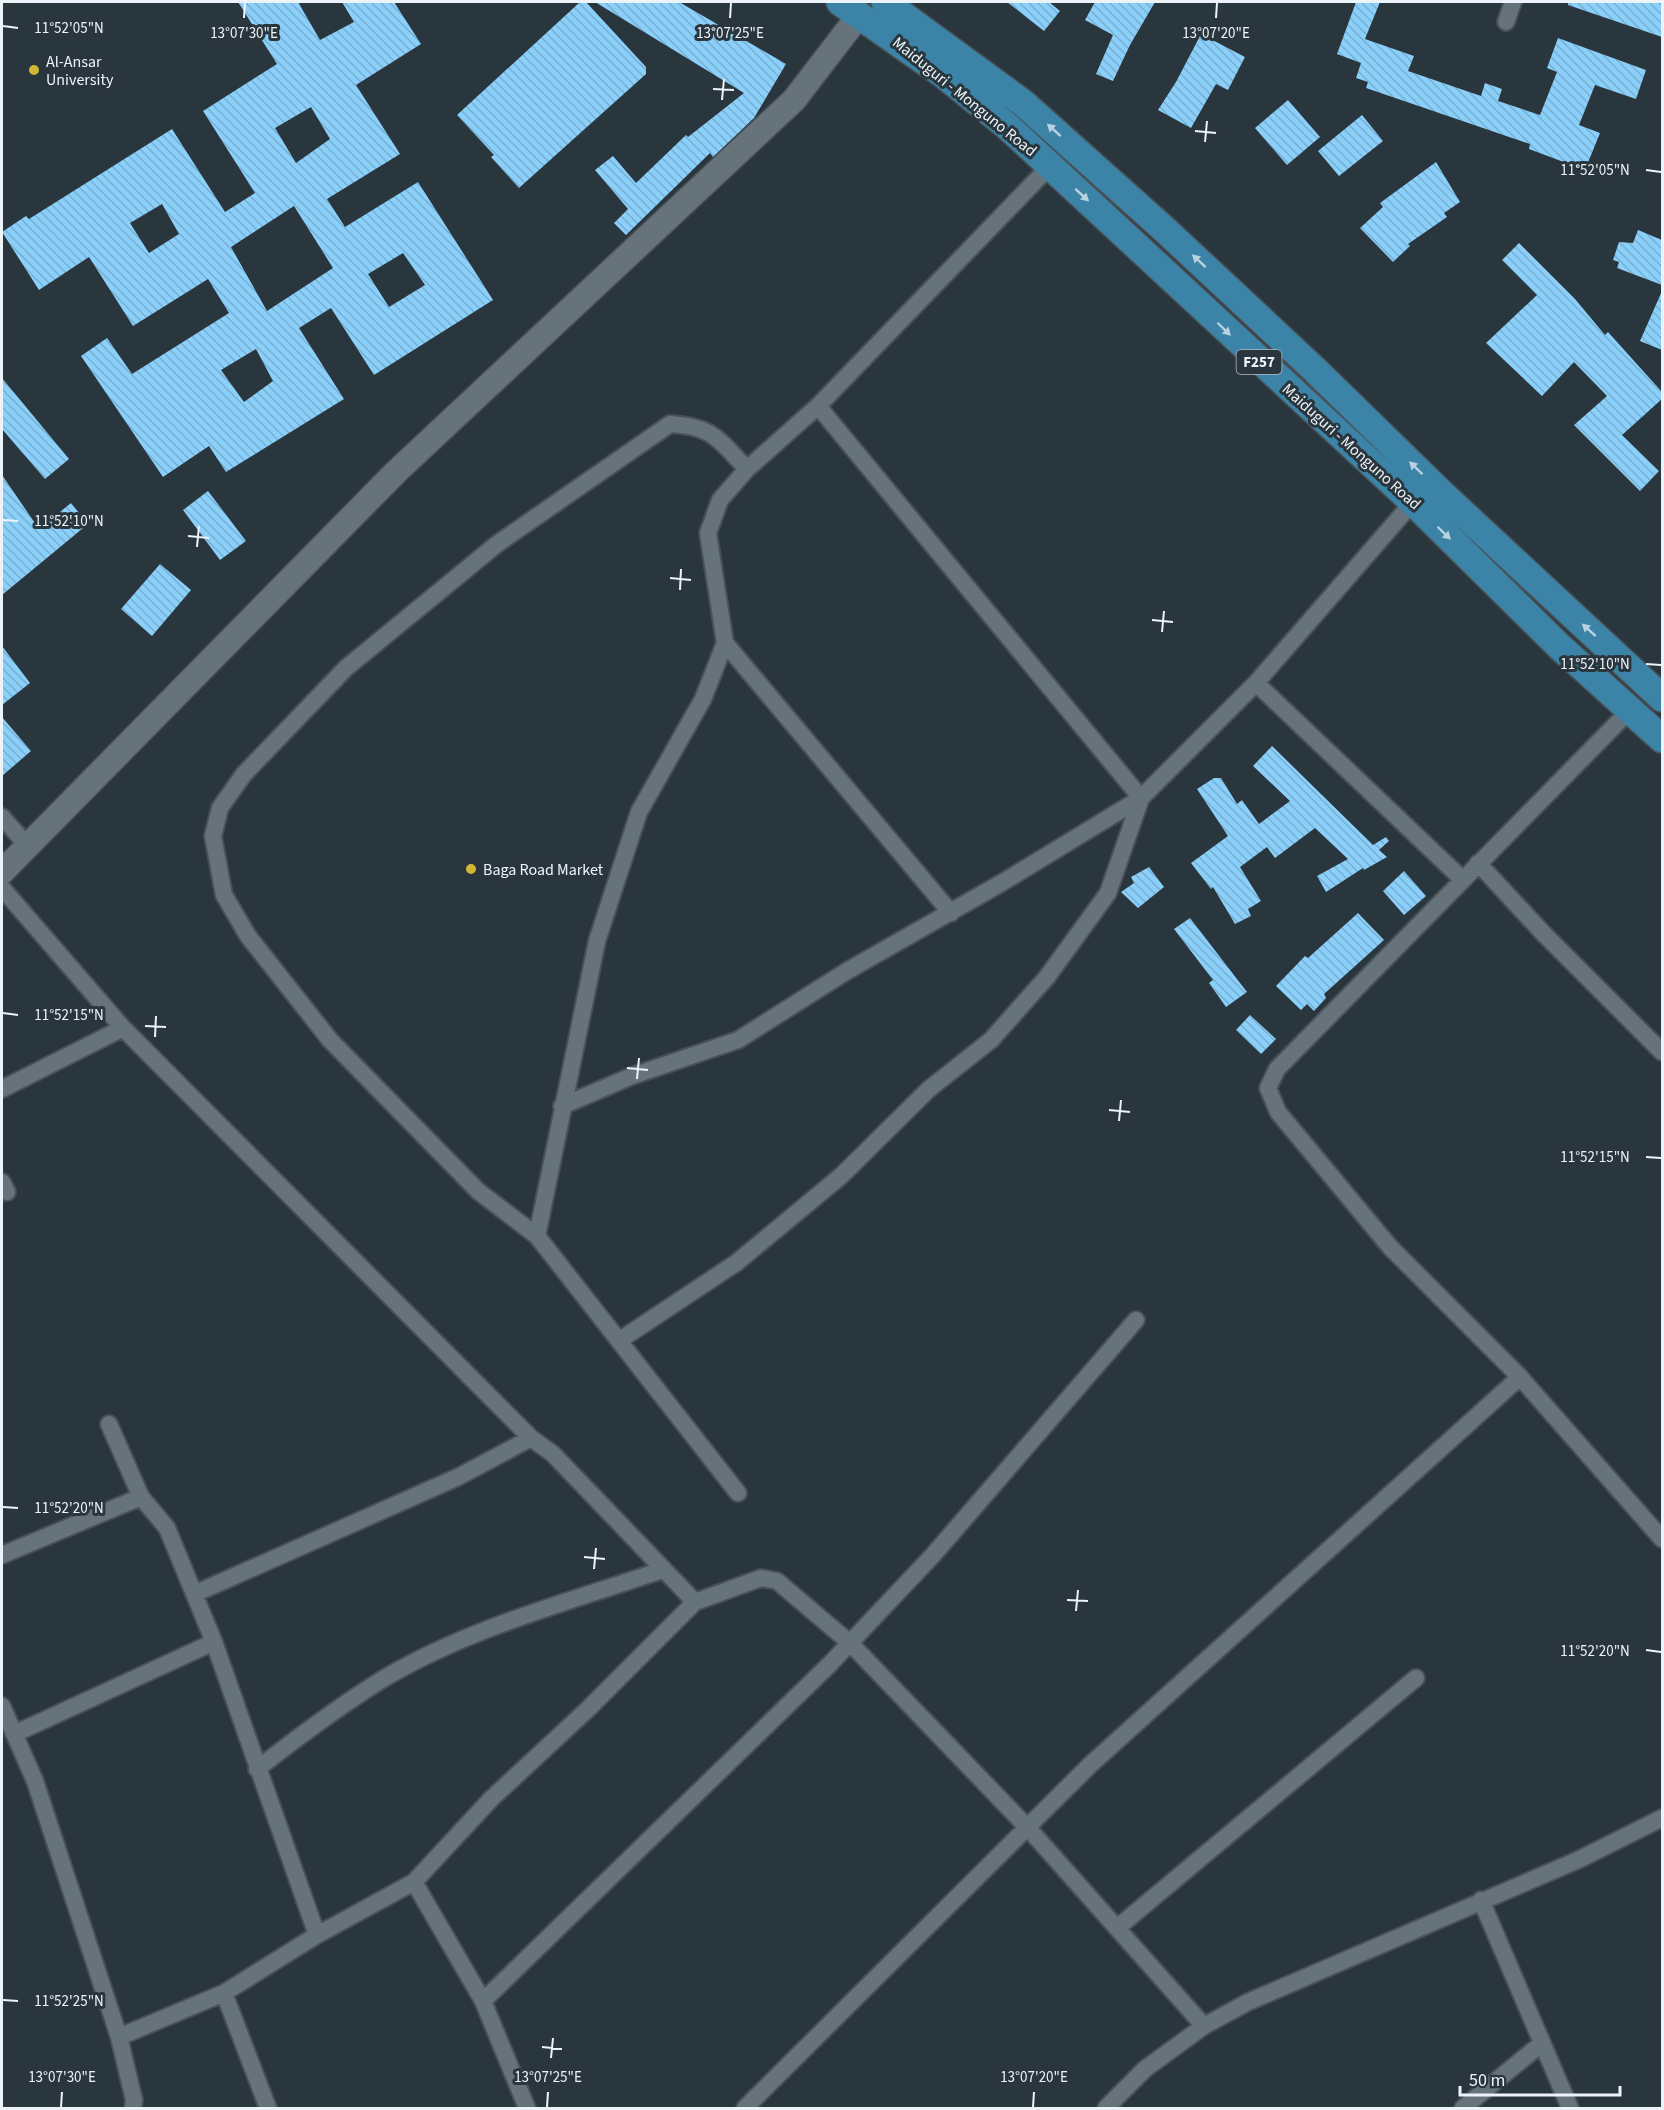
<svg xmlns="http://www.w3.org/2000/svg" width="1664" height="2110" font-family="'Source Sans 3',sans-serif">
	<defs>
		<pattern id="building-back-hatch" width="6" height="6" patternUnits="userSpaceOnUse" patternTransform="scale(1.5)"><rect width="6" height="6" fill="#8ad0fb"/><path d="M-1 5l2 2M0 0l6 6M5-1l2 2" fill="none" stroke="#79aecf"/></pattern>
	</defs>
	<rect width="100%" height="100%" fill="#2a363d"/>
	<path fill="url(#building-back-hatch)" fill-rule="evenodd" d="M238,2H298L320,40L354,22L342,2H394L421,44L356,85L400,154L327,199L345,227L418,182L493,300L374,375L331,308L299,328L344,399L226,472L209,446L163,477L81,356L107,338L132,374L229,313L208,279L133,326L89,257L39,290L2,232L26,216L29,219L172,129L225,212L255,193L203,111L277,64ZM311,107L330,139L296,163L275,128ZM162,204L179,234L149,253L130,223ZM294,206L333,268L267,311L231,247ZM403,253L425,285L389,307L368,274ZM256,349L273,381L244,402L221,370Z
		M580,2H586L646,67V74L519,188L491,157L494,155L457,115Z
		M595,2H679L786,64L754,118L713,157L710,153L626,235L614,223L628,209L595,170L613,156L636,183L686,135L688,137L744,93Z
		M1007,2H1049L1060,11L1044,31Z
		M1095,2H1155L1130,45L1113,81L1096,74L1113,35L1085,20Z
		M1356,2H1380L1365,39L1414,56L1408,71L1481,96L1485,83L1502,89L1498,101L1540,115L1557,72L1547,68L1558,38L1646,70L1636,99L1595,85L1579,125L1600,133L1585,170L1529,149L1530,144L1366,88L1368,82L1356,78L1361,63L1337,54Z
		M1568,2H1662V37L1568,5Z
		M1201,34L1245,57L1228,90L1216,84L1191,128L1158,110L1176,82Z
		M1288,100L1320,137L1287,165L1255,128Z
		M1362,115L1383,141L1339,176L1318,151Z
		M1436,162L1460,202L1444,213L1447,217L1408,244L1410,246L1393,262L1360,228L1383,207L1380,203Z
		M1638,230L1662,240V285L1617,268L1619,262L1613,260L1619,242L1633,243Z
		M1519,243L1575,299L1605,335L1608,332L1662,392V399L1622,435L1659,471L1640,491L1574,425L1607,396L1574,362L1542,396L1486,343L1537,295L1502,260Z
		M1662,291V350L1640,341Z
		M2,378L69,459L45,479L2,429Z
		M2,475L39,529L71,503L88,524L2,595Z
		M208,491L246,541L220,560L183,510Z
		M160,564L191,590L152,636L121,609Z
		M2,646L30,683L2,705Z
		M2,717L31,751L2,776Z
		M1272,746L1373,845L1386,837L1389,841L1379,850L1387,857L1364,870L1363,868L1326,892L1317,876L1348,859L1315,828L1275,858L1267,847L1240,867L1261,901L1248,909L1251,916L1235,924L1213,887L1211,889L1191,863L1228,836L1197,789L1214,778H1221L1237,804L1242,800L1259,824L1290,801L1253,766Z
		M1149,867L1164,887L1138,908L1121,892L1134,883L1131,877Z
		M1404,871L1426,896L1404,915L1383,891Z
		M1358,913L1384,940L1324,994L1326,998L1314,1011L1307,1004L1301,1010L1276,986L1305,956L1308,958Z
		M1190,918L1247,992L1226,1007L1209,983L1213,980L1174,929Z
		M1250,1015L1276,1039L1261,1054L1236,1030Z"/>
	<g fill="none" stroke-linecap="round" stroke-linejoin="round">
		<g stroke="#475157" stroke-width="20">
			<path id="street" d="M1506,22L1513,2
				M818,406L1141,798
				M1256,683L1462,879
				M1631,709L1277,1069L1268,1088L1278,1112L1390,1247L1520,1377L1662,1539
				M2,817L26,844
				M1478,863L1543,933L1662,1052
				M2,888L123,1028L531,1438L553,1454L695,1602
				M951,913L725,643L708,533L720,500L747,469L818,406L1050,166
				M2,1089L123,1028
				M562,1106L632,1076L738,1040L847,971L1003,882L1141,798L1256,683L1413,502
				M2,1182L7,1192
				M537,1236L597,941L639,812L703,699L725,643
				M620,1340L736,1263L841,1176L929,1089L991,1040L1047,977L1108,893L1141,798
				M109,1424L141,1497L167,1528L214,1642L317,1935
				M738,1493L537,1236L478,1191L330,1040L248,936L224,895L213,836L220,808L244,774L346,668L497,544L670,424C713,426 719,440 747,469
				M2,1555L141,1497
				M194,1594L458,1477L531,1438
				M2,1706L35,1781L119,2037L134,2100L133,2108
				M14,1734L214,1642
				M257,1769C298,1737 339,1706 383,1679C468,1628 569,1602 662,1570
				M414,1882L483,2001L527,2108
				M1481,1900L1570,2108
				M1117,1928L1416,1678
				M224,1993L268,2108
				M483,2001L830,1664L934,1554L1136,1320
				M119,2037L224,1993L317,1935L414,1882L491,1799L588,1709L695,1602L761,1578L777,1581L850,1643L1028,1828L1204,2026
				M745,2108L1090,1765L1520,1377
				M1106,2108L1145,2069L1204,2026L1248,2002L1578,1860L1662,1818
				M1463,2108L1541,2044"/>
		</g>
		<g stroke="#475157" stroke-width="27">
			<path id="secondary" d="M2,872L396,472L794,100L860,14"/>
		</g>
		<g stroke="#475157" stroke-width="30">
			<path id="primary" d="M840,2L944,75L1007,126L1413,502L1560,647L1662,739
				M885,2L1023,103L1164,229L1314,369L1440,492L1662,698"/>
		</g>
		<use href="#street" stroke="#66737b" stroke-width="16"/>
		<use href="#secondary" stroke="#66737b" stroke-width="24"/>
		<use href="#primary" stroke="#3c84a7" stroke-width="27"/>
	</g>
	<defs><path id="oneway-solid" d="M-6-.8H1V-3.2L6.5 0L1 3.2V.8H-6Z" transform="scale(1.5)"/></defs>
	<g fill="#b8d2e0">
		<use href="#oneway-solid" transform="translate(1054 130) rotate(-138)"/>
		<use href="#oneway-solid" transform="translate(1082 195) rotate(42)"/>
		<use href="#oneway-solid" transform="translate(1199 261) rotate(-137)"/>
		<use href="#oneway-solid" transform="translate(1224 329) rotate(44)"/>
		<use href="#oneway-solid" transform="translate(1416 468) rotate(-136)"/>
		<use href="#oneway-solid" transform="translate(1444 533) rotate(44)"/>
		<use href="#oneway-solid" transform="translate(1589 630) rotate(-138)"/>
	</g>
	<path fill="none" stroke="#edf4f9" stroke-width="2" d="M244,18L245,3M730,18L731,3M1216,18L1217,3M3,26L18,28M713,89L734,90M722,100L724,79M1195,131L1216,133M1205,142L1207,121M1646,170L1661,172M3,520L18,521M188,536L209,538M197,547L199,526M670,578L691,580M680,590L681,569M1152,620L1173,622M1162,632L1164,611M1646,664L1661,665M3,1013L18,1015M145,1026L166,1027M155,1037L156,1016M627,1068L648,1070M637,1079L639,1058M1109,1110L1130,1112M1119,1121L1121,1100M1646,1157L1661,1158M3,1507L18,1508M584,1557L605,1559M594,1569L596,1548M1067,1600L1088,1601M1076,1611L1078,1590M1646,1650L1661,1652M3,2000L18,2001M542,2047L562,2049M551,2058L553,2038M61,2107L62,2092M547,2107L548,2092M1033,2107L1034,2092"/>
	<g fill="#d2b635" stroke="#2a363d" stroke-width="2">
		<circle cx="34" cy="70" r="6"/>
		<circle cx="471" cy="869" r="6"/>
	</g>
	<g text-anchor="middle" stroke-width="6" stroke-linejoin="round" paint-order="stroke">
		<rect fill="#2a363d" stroke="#b2bbc1" stroke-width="1.5" x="1236.5" y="350" width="45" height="24" rx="4.5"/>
		<g font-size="15" font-weight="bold" fill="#edf4f9">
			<text x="1259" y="367">F257</text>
		</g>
		<g font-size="16" fill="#edf4f9" stroke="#2a363d" text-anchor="start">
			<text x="46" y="67">Al-Ansar<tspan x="46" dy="18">University</tspan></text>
			<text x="483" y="875">Baga Road Market</text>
		</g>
		<g font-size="16" fill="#edf4f9" stroke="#2a363d">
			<text transform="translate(965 96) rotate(39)" y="6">Maiduguri - Monguno Road</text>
			<text transform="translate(1352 446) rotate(42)" y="6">Maiduguri - Monguno Road</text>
		</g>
	</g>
	<g font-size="15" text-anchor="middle" fill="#edf4f9" stroke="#2a363d" stroke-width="6" stroke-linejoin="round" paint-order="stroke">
		<text x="69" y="33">11°52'05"N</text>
		<text x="244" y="38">13°07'30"E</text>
		<text x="730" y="38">13°07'25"E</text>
		<text x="1216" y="38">13°07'20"E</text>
		<text x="1595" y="175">11°52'05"N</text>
		<text x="69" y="526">11°52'10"N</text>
		<text x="1595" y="669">11°52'10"N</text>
		<text x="69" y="1020">11°52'15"N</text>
		<text x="1595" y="1162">11°52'15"N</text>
		<text x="69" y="1513">11°52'20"N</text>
		<text x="1595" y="1656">11°52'20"N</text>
		<text x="69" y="2006">11°52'25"N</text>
		<text x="62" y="2082">13°07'30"E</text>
		<text x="548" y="2082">13°07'25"E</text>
		<text x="1034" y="2082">13°07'20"E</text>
	</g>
	<rect width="1664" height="2110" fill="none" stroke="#edf4f9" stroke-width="6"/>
	<path d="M1460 2086v9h160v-9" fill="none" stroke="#edf4f9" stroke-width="3"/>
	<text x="1469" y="2086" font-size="18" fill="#edf4f9" stroke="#2a363d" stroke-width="4.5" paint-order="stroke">50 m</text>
</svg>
